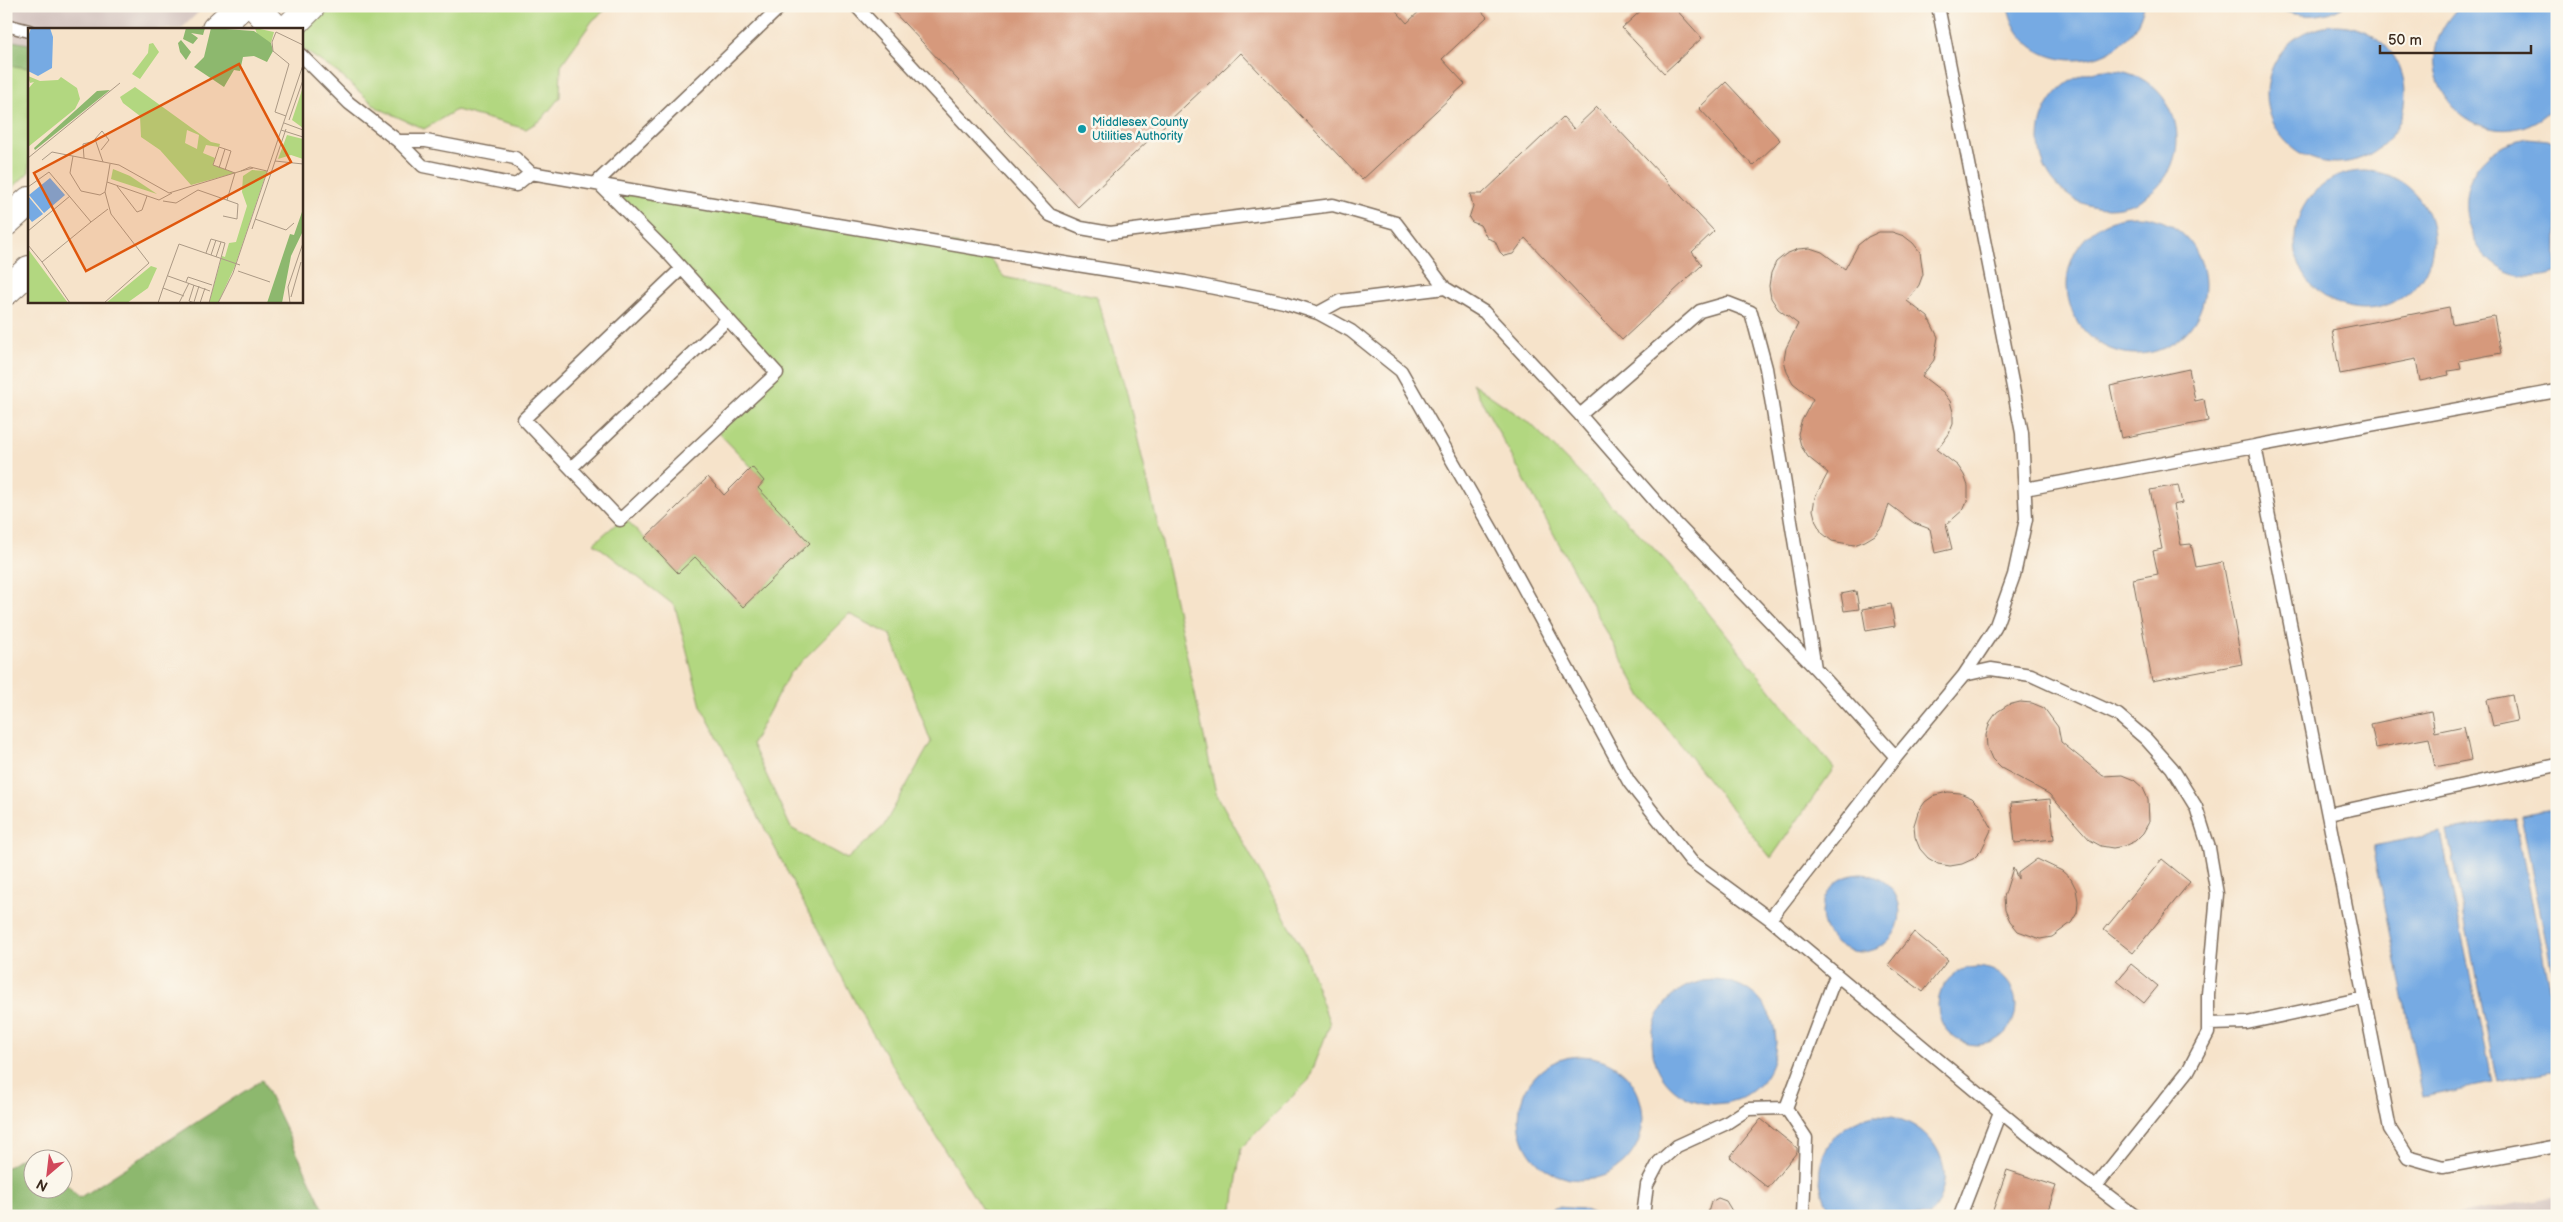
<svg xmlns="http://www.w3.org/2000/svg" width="2563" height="1222" font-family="'Balsamiq Sans',sans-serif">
	<rect width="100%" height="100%" fill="#fbf7ec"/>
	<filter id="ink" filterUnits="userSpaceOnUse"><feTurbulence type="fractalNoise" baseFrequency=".02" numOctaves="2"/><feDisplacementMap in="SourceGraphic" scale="10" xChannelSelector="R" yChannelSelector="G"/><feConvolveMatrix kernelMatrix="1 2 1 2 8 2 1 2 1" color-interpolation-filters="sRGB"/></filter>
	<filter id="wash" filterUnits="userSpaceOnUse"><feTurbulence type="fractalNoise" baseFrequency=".0096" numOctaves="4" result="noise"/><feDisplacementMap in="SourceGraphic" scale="20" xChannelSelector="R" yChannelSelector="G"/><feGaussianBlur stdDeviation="1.12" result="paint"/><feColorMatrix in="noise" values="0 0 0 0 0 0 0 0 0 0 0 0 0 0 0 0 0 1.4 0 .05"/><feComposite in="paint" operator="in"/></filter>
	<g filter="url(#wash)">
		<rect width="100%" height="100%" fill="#f6e3ca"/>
		<path fill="#d0c0bc" d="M6,6H205L181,29H29V44L6,40Z
			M2557,1196V1216H2446Z"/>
		<path fill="#b2d780" stroke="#76804f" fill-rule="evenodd" d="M311,6H610L593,20L561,65L560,97L542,119L526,129L456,110L424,129L378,108L338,73L301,48V29Z
			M10,64L29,68V172L6,194V65Z
			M597,182L983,249L1004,277L1096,296L1127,393L1172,586L1216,793L1304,952L1330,1024L1309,1080L1241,1148L1232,1216H986L865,1021L701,706L675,606L594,543L624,517L678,573L695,557L743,607L810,543L758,488L764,480L717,431L777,373ZM849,614L891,635L931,742L883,827L847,859L791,828L752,744L789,674Z
			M1472,383L1531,424L1668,563L1834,768L1771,858L1642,697Z"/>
		<path fill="#8db86e" stroke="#647146" d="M6,40L29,44V68L6,65Z
			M262,1080L327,1216H6V1168L23,1157L36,1159L32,1160V1190H62L63,1180L79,1198Z"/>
		<path fill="#76aae3" stroke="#586a80" d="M2008,6H2144C2128,77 2020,79 2008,6Z
			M2272,6H2343C2321,20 2294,17 2272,6Z
			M2460,6H2546L2557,17V104C2491,177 2386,78 2460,6Z
			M2267 94a69 69 0 1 1 138 0a69 69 0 1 1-138 0Z
			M2039 139a69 69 0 1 1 138 0a69 69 0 1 1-138 0Z
			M2527,138L2557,141V272C2468,306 2420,157 2527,138Z
			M2295 240a69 69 0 1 1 138 0a69 69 0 1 1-138 0Z
			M2067 285a69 69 0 1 1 138 0a69 69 0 1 1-138 0Z
			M2557,809V997L2521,816Z
			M2515,818L2557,1027V1070L2497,1082L2447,831Z
			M2441,833L2492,1083L2423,1097L2373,846Z
			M1822 913a39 39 0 1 1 78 0a39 39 0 1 1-78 0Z
			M1938 1006a39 39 0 1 1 78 0a39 39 0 1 1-78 0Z
			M1652 1042a62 62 0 1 1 124 0a62 62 0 1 1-124 0Z
			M1519 1118a62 62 0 1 1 124 0a62 62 0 1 1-124 0Z
			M1874,1115C1929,1115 1966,1168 1930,1216H1834C1803,1173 1825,1126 1874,1115Z
			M1558,1207L1582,1209L1598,1216H1533Z"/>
		<g id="blocks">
			<path fill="#d6997b" d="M888,6H1392L1407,23L1425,6H1477L1487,17L1442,59L1465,84L1362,180L1241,53L1078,207Z
				M1646,6H1673L1702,38L1664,73L1622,28Z
				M1726,82L1780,140L1753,166L1699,108Z
				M1597,107L1714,231L1692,252L1702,265L1622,340L1525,238L1513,254L1504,256L1500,252L1495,241L1487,238L1480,225L1472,222L1469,218L1473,206L1470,194H1482L1563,117L1574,129Z
				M1879,232H1892L1904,236L1913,243L1920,252L1923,274L1919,285L1907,301L1928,317L1938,337L1934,360L1922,376L1943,392L1950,401L1953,412V424L1949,434L1937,450L1958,466L1964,475L1968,486V498L1964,509L1946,525L1952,549L1935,553L1930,529L1914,523L1889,504L1882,526L1875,535L1865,541L1854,545L1832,541L1822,533L1816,522L1813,510L1815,497L1828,473L1808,457L1801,446L1798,434L1801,422L1813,399L1793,383L1787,372L1784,360L1786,348L1798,324L1778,309L1771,298L1769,286L1771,273L1776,262L1786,254L1798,249L1810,248L1822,252L1845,269L1858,245L1868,237Z
				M2449,307L2452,324L2494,316L2501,353L2459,361L2461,369L2448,371L2449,375L2420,381L2416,359L2340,374L2332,330Z
				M2189,369L2195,401L2204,399L2208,421L2121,438L2110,386Z
				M752,467L764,481L758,488L810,543L743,607L695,557L678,573L645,538L708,477L724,495Z
				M2178,485L2182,503L2173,505L2181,545L2191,544L2196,567L2223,562L2242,664L2152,681L2133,579L2158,574L2153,551L2162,549L2150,490Z
				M1856,591L1859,609L1844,611L1841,594Z
				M1891,604L1895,626L1866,631L1862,609Z
				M2512,695L2517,721L2493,726L2487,700Z
				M2020,702L2032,703L2044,708L2058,727L2061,742L2103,776L2122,775L2134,780L2143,788L2148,799L2149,822L2143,833L2135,841L2124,846L2113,848L2101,846L2090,840L2049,794L2001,768L1992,759L1987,747L1986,735L1990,722L1997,712L2008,705Z
				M2431,711L2435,732L2464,726L2471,760L2435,767L2429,738L2376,748L2371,724Z
				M1948,792L1960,793L1972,798L1980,806L1992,828L1981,851L1973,859L1962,864L1950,866L1938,864L1928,858L1920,849L1915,837L1914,825L1918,812L1925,802L1935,795Z
				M2050,799L2054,839L2015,843L2011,803Z
				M2037,859L2062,871L2071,879L2076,889L2078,901L2077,913L2071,923L2052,937L2040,939L2018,931L2010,921L2005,910L2004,897L2013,868L2018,879V873Z
				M2162,859L2190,882L2133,953L2104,930Z
				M1914,932L1948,960L1923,992L1888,965Z
				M2131,964L2158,986L2144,1003L2117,981Z
				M1761,1119L1797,1148V1152L1768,1188L1730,1157Z
				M2007,1170L2056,1186L2046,1216H1991Z
				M1718,1198L1726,1201L1735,1216H1707L1711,1202Z"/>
		</g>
	</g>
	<g filter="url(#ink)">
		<use href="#blocks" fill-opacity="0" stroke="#7c6b5a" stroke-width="1"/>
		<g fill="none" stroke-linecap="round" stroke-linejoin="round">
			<g stroke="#7c6b5a" stroke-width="15">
				<path id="lane" d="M856,6L1050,215L1081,228L1110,233L1333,205L1396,223L1445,288
					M1938,6L2022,433L2026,519L2014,575L1995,628L1964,675
					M6,25L29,31
					M301,55L349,103L398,141L423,166L516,185L531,173L515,158L426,141H398
					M531,173L1014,255L1185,282L1284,302L1318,313L1351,331L1401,371L1496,537L1629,782L1691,861L1770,919L2027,1134L2135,1216
					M681,269L524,419L620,520L777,373L666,251L597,182L781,6
					M1318,313L1340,301L1445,288L1484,312L1580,415L1663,510L1815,668L1896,757L1770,919
					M2557,391L2255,446L2390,1129L2408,1157L2443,1167L2557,1146
					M1580,415L1700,311L1728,303L1751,312L1766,368L1815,668
					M571,468L728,319
					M2025,489L2255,446
					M1896,757L1964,675L1991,669L2031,675L2118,715L2146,739L2172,768L2196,807L2209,848L2217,894L2208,994V1033L2188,1071L2096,1186
					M2329,814L2557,765
					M2208,1024L2247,1023L2364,998
					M1786,1108L1836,975
					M1786,1108L1806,1138L1803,1216
					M1643,1216L1647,1185L1659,1162L1677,1146L1725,1124L1748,1109L1786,1108
					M1960,1216L2000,1112"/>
			</g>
			<g stroke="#7c6b5a" stroke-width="30">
				<path id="secondary" d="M255,6L276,29
					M216,29L241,6
					M288,29L311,6
					M6,222L29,201
					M6,291L29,270"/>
			</g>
			<use href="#lane" stroke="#fff" stroke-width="12"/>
			<use href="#secondary" stroke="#fff" stroke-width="28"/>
		</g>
	</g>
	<circle fill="#0f9aa8" stroke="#fbf7ec" stroke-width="2" cx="1082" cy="129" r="5"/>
	<g text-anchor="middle" stroke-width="5" stroke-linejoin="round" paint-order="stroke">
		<g font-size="12" fill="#0d838f" stroke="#fbf7ec" text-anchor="start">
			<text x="1092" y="126">Middlesex County<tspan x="1092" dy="14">Utilities Authority</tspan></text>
		</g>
	</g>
	<g transform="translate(28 28)">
		<rect width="275" height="275" fill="#f6e3ca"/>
		<path d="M227,0L246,4L243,15L230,9ZM125,15L131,24L112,51L104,46L120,25L121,16ZM0,48L12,53L30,52L33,49L49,60L52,71L47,81L0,119V61L6,54L2,55ZM107,59L183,114L192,116L191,119L178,117L175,125L187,130L185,137L207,145L163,157L132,122L113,109L112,88L95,75L92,69ZM159,102L171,107L169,121L157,115ZM275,59V100L264,92ZM259,107L275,111V131L263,127L250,131ZM85,141L102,148L129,166L83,151ZM224,142L239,143L207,238L190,275H181L194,228L197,229L201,215L208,214L219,178L214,164L215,148ZM0,221L40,275H0ZM123,238L129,240L120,260L99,275H78Z" fill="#b2d780" fill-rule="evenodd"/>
		<path d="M158,0H177L175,7L163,5L170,10L165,16L155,11ZM183,0L226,3L243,15L245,23L239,34L226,28L215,29L212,43L206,42L196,59L166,39L176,29ZM153,12L163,24L158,32L152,24L150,15ZM82,62L7,122L6,120L69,63ZM275,181V203L263,228L254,275H239L262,206L266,207Z" fill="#8db86e"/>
		<path d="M22,0L25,9L24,40L10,48L0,43V9L3,0ZM22,150L37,167L16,185L1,167ZM0,168L15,186L4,194L0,189Z" fill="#76aae3"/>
		<path fill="none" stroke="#ab9985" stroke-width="1" d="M258,88L247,84L261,36L245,23L244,14L248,4L275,17M261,92L275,52M256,95L275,102M253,102L275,109M73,122L81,112L74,103L67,111L75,134M45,128L42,145L53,163L72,167L77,164L79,154M0,130L92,55M56,130L55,116L67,113M14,132L24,124L91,137L141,165L213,143M247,133L275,136M82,136L79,154L131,172L144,165M191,140L197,121M225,140L213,143L222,139L239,143M197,142L203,123L191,119L185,137L199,142L207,145L199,172M89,158L109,184L114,182L119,168M0,159L21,144L63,194L14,234L0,217M135,173L148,175L170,162L210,176L209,191L195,188M227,191L258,202L266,195M63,194L80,181M224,201L258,101M0,203L42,168M178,225L183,211L197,215L181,275M183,227L188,212M188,229L193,214M14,234L42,275M210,243L242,254M140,248L182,263M158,254L160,249L184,257M166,257L161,273L167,275M135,260L151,216L212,237M263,269L273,234M166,274L171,258M76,275L121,235L83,186L77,164M130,275L135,260L156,268M151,275L161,255M172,275L177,260M190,275L205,245L275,37M262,275L260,259L275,215"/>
		<path fill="#df570d" fill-opacity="0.15" stroke="#df570d" stroke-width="2.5" d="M211,36L263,134L58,243L6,145Z"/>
		<rect width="275" height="275" fill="none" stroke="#3b2a1e" stroke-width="2.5"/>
	</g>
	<rect width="2563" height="1222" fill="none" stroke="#fbf7ec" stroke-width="25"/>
	<g transform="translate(48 1174) rotate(208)"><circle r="24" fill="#fbf7ec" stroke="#aea59a"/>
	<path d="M0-4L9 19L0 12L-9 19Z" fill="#d1495b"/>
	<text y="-8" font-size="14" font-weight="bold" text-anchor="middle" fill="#3b2a1e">N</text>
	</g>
	<path d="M2380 45v8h151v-8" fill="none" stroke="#3b2a1e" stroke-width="2.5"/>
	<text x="2388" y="45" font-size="15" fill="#3b2a1e" stroke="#fbf7ec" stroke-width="4" paint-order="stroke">50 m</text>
</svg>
